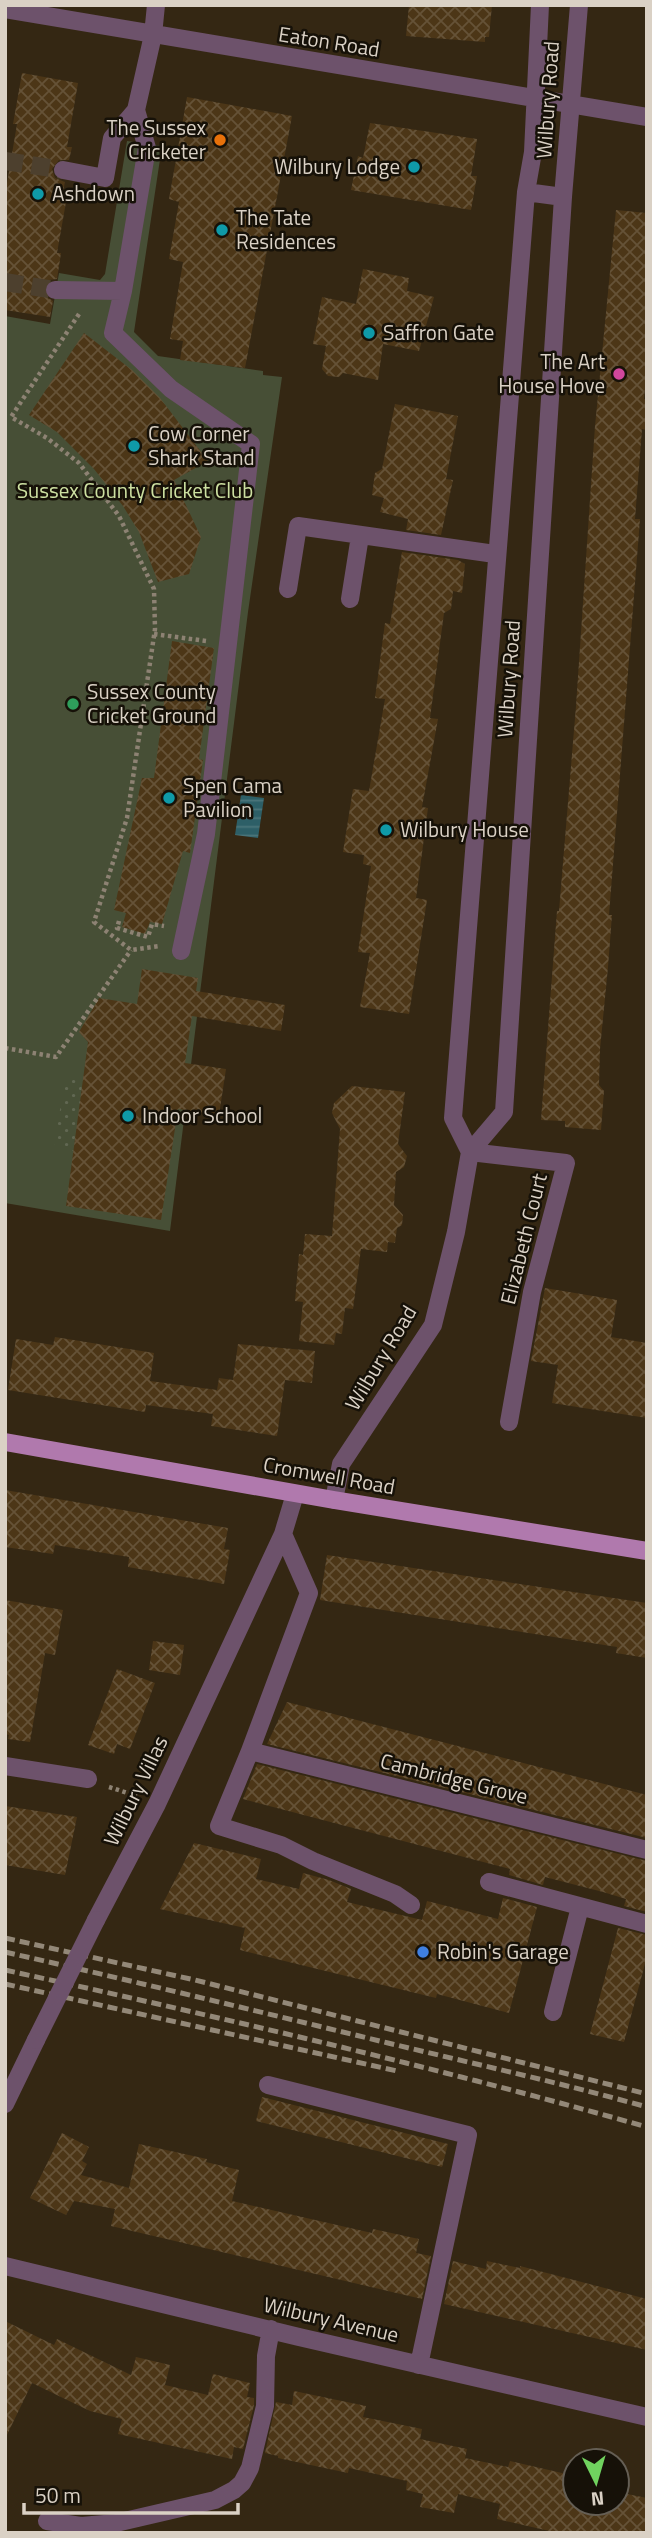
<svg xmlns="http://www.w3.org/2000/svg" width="652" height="2538" font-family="'Titillium Web',sans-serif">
	<defs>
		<pattern id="garden-dots" width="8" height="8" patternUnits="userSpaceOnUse" patternTransform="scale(1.75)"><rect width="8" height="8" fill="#474f36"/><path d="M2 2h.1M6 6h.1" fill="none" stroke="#616752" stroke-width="1.8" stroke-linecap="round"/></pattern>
		<pattern id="water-rules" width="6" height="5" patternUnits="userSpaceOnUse" patternTransform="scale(1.75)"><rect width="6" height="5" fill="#2d5f67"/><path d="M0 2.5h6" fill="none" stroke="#4b757b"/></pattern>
		<pattern id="building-cross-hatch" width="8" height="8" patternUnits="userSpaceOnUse" patternTransform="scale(1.75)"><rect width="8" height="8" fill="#4c3617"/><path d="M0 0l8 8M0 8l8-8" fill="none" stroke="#655237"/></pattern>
	</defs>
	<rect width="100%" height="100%" fill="#342713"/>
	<path fill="#474f36" d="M127,141L162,146L134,332L158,356L263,371V375L282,377L248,612L170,1231L5,1203V316L50,324L59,273L100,280L105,274Z"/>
	<path fill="url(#garden-dots)" d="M65,1078L83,1080L73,1151L54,1148Z"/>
	<path fill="url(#water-rules)" d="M241,795L264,798L258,838L235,835Z"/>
	<path fill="url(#building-cross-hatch)" d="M409,5H492L489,37H485V42L406,36Z
		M22,73L78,83L67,147H72L69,160H59L52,169L55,178L65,182L61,201L66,202L57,253H61L57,279L49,280L44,289L45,296L53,301L50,317L5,310V195L17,124H13Z
		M187,97L292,116L245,368L180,360L183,341L170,339L183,262L169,259L179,202L169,199Z
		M370,123L477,139L471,176H477L471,210L351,190L358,156L363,158Z
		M616,210L647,213V367L644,399H647V430L642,429L635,519H640L609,915H612L608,967L600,1049L599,1085L604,1091L601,1130L565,1127V1121L541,1120L557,911H559L576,706L595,426Z
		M363,269L409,278L407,291L434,297L419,351L383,344L378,380L343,373L339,377L328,376L322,369L326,346L313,344L322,297L356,304Z
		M84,333L132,370L160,398L208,461L174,480L201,537L189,574L158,582L139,532L123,506L94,469L57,432L29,415Z
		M395,404L458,416L446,479L453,480L441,535L406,530L408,519L380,512L384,498L372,495L375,473L382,469Z
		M402,552L458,560L465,564L462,593L453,591L451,609L444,613L430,718L438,719L422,807L428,808L416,898L427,900L409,1014L360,1007L370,953L358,952L371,866L363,864L364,855L343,852L353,789L369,791L385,699L375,698L385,623L390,624Z
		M172,641L214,648L199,759L203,760L190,853L183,851L162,924L150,922L145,934L122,927L126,913L114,910L142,778H154Z
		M142,969L198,978L196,991L285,1005L281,1031L192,1016L185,1063L226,1069L219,1115L178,1109L161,1220L66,1206L88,1042L79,1032L99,998L137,1004Z
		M352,1086L405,1092L398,1144L407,1156L404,1167L396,1172L394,1205L403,1215L402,1225L397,1228L395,1243L388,1242L387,1252L361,1249L353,1309L345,1308L342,1334L336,1333L334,1345L299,1341L303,1302L295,1301L299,1254L303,1255L305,1234L332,1236L340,1129L332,1113L334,1103Z
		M545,1288L617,1300L611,1337L647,1343V1418L552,1403L558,1365L531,1361Z
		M55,1337L154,1353L150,1381L217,1390L219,1378L233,1380L238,1344L315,1351L312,1383L285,1380L277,1436L211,1426L213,1414L146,1405L145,1412L8,1390L16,1339L53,1345Z
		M5,1490L228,1528L224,1549L230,1550L224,1584L128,1567L129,1557L55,1545L53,1554L5,1547Z
		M327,1555L647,1603V1658L616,1653L617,1647L320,1600Z
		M5,1600L63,1610L55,1655L45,1653L30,1742L8,1739L9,1735L5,1734Z
		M153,1641L184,1645L180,1675L149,1670Z
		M117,1669L155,1683L130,1749L117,1744L114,1754L88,1745Z
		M287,1702L647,1795V1838L267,1744Z
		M257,1764L647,1861V1912L624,1906L626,1899L603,1892L545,1877L543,1885L509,1875L510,1869L243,1799Z
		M5,1806L77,1817L65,1875L5,1865Z
		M194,1843L261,1859L256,1879L299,1889L303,1873L329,1880L351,1889L347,1902L422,1920L427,1901L498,1919L503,1898L537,1907L509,2013L437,1994L436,1998L240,1950L245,1928L160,1909Z
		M618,1928L647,1935L646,1960L624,2042L590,2034Z
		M262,2097L448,2144L442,2167L256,2121Z
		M62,2133L89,2147L82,2161L87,2164L81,2175L129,2188L139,2144L207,2159L206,2162L239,2170L232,2201L372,2233L373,2229L419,2239L416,2253L431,2256L422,2299L111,2226L115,2209L74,2201L66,2215L30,2198Z
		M453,2261L486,2269L487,2261L520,2268V2266L647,2299V2350L444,2304Z
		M5,2321L54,2345L57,2339L131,2375L136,2357L170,2365L165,2385L208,2395L213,2374L250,2383L247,2397L254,2398V2405L243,2449L234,2447L232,2459L118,2434L122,2419L90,2411L32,2383L5,2439Z
		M294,2391L366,2406L363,2417L422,2429L420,2439L467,2449L465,2458L508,2467L510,2461L575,2476V2503H620L622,2493L647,2498V2533H558L497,2519L500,2504L458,2494L454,2513L420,2507L423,2494L406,2490L407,2481L349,2468L348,2473L278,2458V2456L265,2453L276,2402L292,2405Z"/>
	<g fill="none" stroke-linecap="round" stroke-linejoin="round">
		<path stroke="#4d402e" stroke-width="18" stroke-dasharray="18 9" stroke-linecap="butt" d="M5,161L63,170
			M5,282L55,290"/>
		<path stroke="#8d8273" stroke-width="4.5" stroke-dasharray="3.5 3.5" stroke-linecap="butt" d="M79,314L11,417L47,438L79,463L119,516L154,589L155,629L127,818L94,922L131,950L160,946
			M154,634L206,641
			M119,921L117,928L148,937L152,924L164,926
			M5,1048L56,1057L131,950
			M109,1787L137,1796"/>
		<path stroke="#6d526b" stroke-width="18" d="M156,5L153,35L136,110L147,148L123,291L113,333L171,389L251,444L206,834L181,951
			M5,9L647,117
			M63,170L105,178L112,138L136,110
			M526,192L563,197
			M55,290L123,291
			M288,589L298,526L495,554
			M350,599L360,536
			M470,1152L453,1118L526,192L533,152L540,5
			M470,1152L566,1163L532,1292L509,1422
			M334,1500L341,1464L433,1325L456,1232L470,1152L504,1112L563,197L579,5
			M283,1534L309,1593L250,1751L647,1850
			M250,1751L219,1826L281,1845L313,1861L395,1894L411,1905
			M5,1766L88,1779
			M489,1882L647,1924
			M96,1920L157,1804L283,1534L295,1494
			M553,2012L580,1907
			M268,2085L468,2135L419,2365
			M5,2104L36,2040
			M5,2266L299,2337L647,2417
			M47,2521L81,2526L116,2523L215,2500L234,2490L242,2483L250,2468L265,2406L266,2356L271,2329"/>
		<path stroke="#b079ad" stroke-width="18" d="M5,1442L334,1500L647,1551"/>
		<path stroke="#938878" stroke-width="5" stroke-dasharray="10 5" stroke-linecap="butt" d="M5,1938L195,1980L647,2094
			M5,1952C133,1981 261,2012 388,2043C475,2064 561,2083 647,2107
			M5,1970C220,2017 435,2067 647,2127
			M5,1984L397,2071"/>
		<path stroke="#6d526b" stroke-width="18" d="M36,2040L96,1920"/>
	</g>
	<circle fill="#e8710a" stroke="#161108" stroke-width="2.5" cx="220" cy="140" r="7"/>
	<g fill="#0f9aa8" stroke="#161108" stroke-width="2.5">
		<circle cx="414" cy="167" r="7"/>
		<circle cx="38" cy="194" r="7"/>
		<circle cx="222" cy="230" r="7"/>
		<circle cx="369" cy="333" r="7"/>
		<circle cx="134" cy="446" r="7"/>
		<circle cx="169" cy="798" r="7"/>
		<circle cx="386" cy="830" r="7"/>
		<circle cx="128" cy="1116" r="7"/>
	</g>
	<circle fill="#d1479c" stroke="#161108" stroke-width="2.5" cx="619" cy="374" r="7"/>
	<circle fill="#2e9e5b" stroke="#161108" stroke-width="2.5" cx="73" cy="704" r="7"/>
	<circle fill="#3f7fe0" stroke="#161108" stroke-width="2.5" cx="423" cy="1952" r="7"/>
	<g text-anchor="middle" stroke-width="5" stroke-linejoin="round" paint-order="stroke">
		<g font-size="21" fill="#dad1c5" stroke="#161108">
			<text transform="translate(329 42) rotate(9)" y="7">Eaton Road</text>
			<text transform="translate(548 100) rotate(-86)" y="7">Wilbury Road</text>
			<text transform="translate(509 679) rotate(-86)" y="7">Wilbury Road</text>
			<text transform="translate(524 1239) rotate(-76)" y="7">Elizabeth Court</text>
			<text transform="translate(381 1358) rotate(-59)" y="7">Wilbury Road</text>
			<text transform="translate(329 1476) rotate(10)" y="7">Cromwell Road</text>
			<text transform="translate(454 1779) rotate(14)" y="7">Cambridge Grove</text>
			<text transform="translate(136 1791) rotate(-64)" y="7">Wilbury Villas</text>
			<text transform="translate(331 2320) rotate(13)" y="7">Wilbury Avenue</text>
		</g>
		<g font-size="21" fill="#dad1c5" stroke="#161108" text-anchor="start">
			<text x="206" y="135" text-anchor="end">The Sussex<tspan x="206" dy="24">Cricketer</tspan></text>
			<text x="400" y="174" text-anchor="end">Wilbury Lodge</text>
			<text x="52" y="201">Ashdown</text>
			<text x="236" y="225">The Tate<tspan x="236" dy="24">Residences</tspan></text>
			<text x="383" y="340">Saffron Gate</text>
			<text x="605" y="369" text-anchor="end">The Art<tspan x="605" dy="24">House Hove</tspan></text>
			<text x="148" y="441">Cow Corner<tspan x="148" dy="24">Shark Stand</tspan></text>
			<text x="87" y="699">Sussex County<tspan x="87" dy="24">Cricket Ground</tspan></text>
			<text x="183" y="793">Spen Cama<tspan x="183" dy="24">Pavilion</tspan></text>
			<text x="400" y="837">Wilbury House</text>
			<text x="142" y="1123">Indoor School</text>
			<text x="437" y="1959">Robin's Garage</text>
		</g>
		<g font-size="21" fill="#cde0a1" stroke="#161108">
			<text x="135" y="498">Sussex County Cricket Club</text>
		</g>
	</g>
	<rect width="652" height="2538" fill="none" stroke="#dad1c5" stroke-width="14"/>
	<g transform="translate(596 2482) rotate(175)"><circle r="33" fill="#161108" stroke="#645e54" stroke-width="2"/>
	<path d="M0-5L12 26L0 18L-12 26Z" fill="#70d35f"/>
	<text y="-10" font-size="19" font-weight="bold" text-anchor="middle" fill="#dad1c5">N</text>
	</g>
	<path d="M24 2503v10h214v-10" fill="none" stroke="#dad1c5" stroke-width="3.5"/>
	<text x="35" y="2503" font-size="21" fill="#dad1c5" stroke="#161108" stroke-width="5" paint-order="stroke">50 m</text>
</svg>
